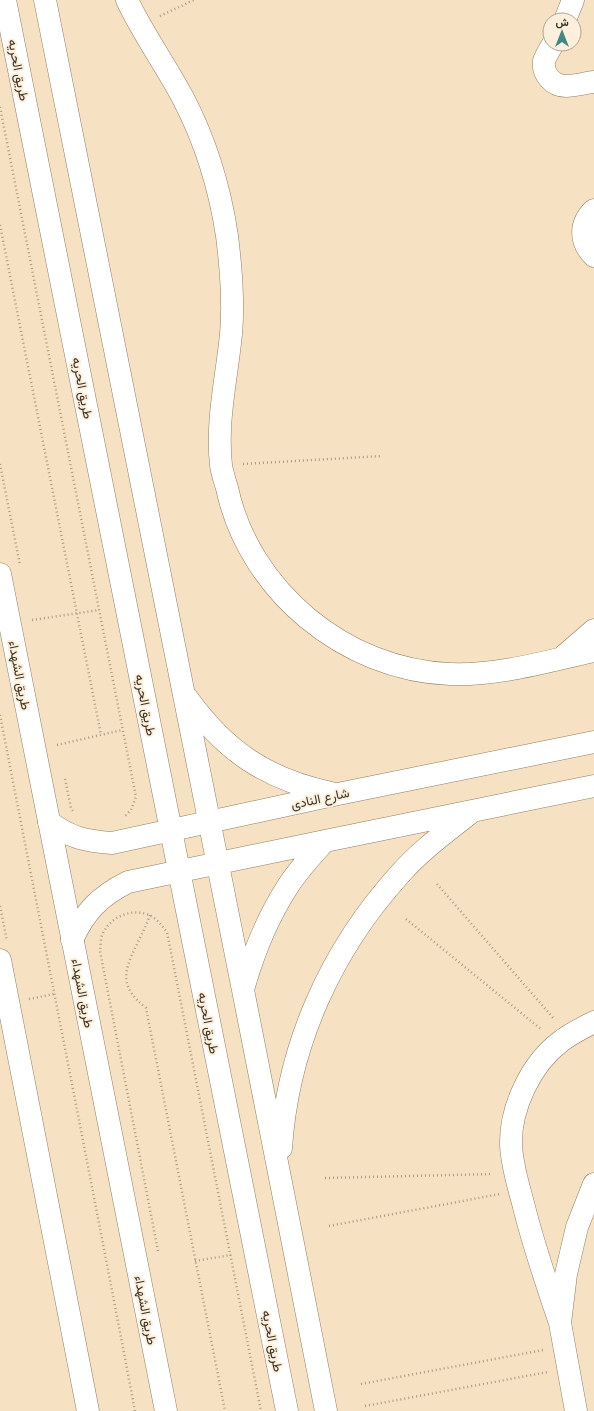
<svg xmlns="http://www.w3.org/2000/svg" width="594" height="1411" font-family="'Space Grotesk',Vazirmatn,sans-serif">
	<rect width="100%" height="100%" fill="#f6e1c2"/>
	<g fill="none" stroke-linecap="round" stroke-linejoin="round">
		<g stroke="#917e62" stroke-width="23">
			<path id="minor" d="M5,0L287,1411
				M45,0L243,990L326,1411
				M127,0C143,34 165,64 183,98C205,140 220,189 227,236C231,268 234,302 231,334C227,377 216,420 221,465C222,473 225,481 227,488C249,591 345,670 450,674C498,676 548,661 594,651
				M565,20L573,0
				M553,44C550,49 546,55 544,61C542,74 553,86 566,86C575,86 585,83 594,82
				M594,210C579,224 580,242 594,256
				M565,655L594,630
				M187,698C225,751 266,779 331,793
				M49,822C71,838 85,841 112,843L338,794L594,742
				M72,940C85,911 100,896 128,882L325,841L594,786
				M244,986C254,951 268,917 288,886C299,869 312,855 325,841
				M281,1148C288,1045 331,950 400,874C420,851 445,833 469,814
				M560,1323C547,1285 534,1247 524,1207C519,1187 512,1167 511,1145C510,1108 531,1064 560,1042C570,1034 582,1028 594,1022
				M576,1411L560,1323L566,1274L577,1227L594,1184"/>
		</g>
		<g stroke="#917e62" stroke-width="23">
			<path id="major" d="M0,574L166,1411
				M0,960L88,1411"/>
		</g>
		<path stroke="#ab9b84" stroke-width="2.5" stroke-dasharray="1 3" stroke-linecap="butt" d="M160,16L194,0
			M0,107L136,797L131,810L124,817
			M0,225L101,735
			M0,464L20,565
			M243,464L382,456
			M32,620L99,610
			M0,715C45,947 91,1179 135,1411
			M57,745L122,730
			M65,779L71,808L73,811
			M437,884L555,1020
			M0,906L7,941
			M150,915C146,926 141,936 136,946C123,973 120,987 146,1008L225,1411
			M406,919L542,1030
			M29,999L54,994
			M325,1178L493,1174
			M329,1226L500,1194
			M158,1251L100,951C101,946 100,938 103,933C111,916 134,907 151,916C158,920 162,926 167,932L261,1411
			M195,1261L231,1255
			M361,1384L543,1350
			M365,1406L548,1372"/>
		<use href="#minor" stroke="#fff" stroke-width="22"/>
		<use href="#major" stroke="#fff" stroke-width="22"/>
	</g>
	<g text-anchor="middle" stroke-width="4" stroke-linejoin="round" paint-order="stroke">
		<g font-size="13" fill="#393125" stroke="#fcf0dd">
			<text transform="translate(19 70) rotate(79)" y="5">طريق الحريه</text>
			<text transform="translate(83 388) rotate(79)" y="5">طريق الحريه</text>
			<text transform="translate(20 675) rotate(79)" y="5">طريق الشهداء</text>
			<text transform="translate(146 705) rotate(79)" y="5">طريق الحريه</text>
			<text transform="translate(320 798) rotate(-12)" y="5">شارع النادى</text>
			<text transform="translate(83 993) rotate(79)" y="5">طريق الشهداء</text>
			<text transform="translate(209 1023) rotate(79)" y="5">طريق الحريه</text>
			<text transform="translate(146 1310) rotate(79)" y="5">طريق الشهداء</text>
			<text transform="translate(273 1341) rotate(79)" y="5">طريق الحريه</text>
		</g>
	</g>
	<g transform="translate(562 32)"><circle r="19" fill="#fcf0dd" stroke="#aea493"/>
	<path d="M0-3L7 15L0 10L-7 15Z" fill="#418883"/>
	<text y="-6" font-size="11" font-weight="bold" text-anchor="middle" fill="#393125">ش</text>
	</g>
</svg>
